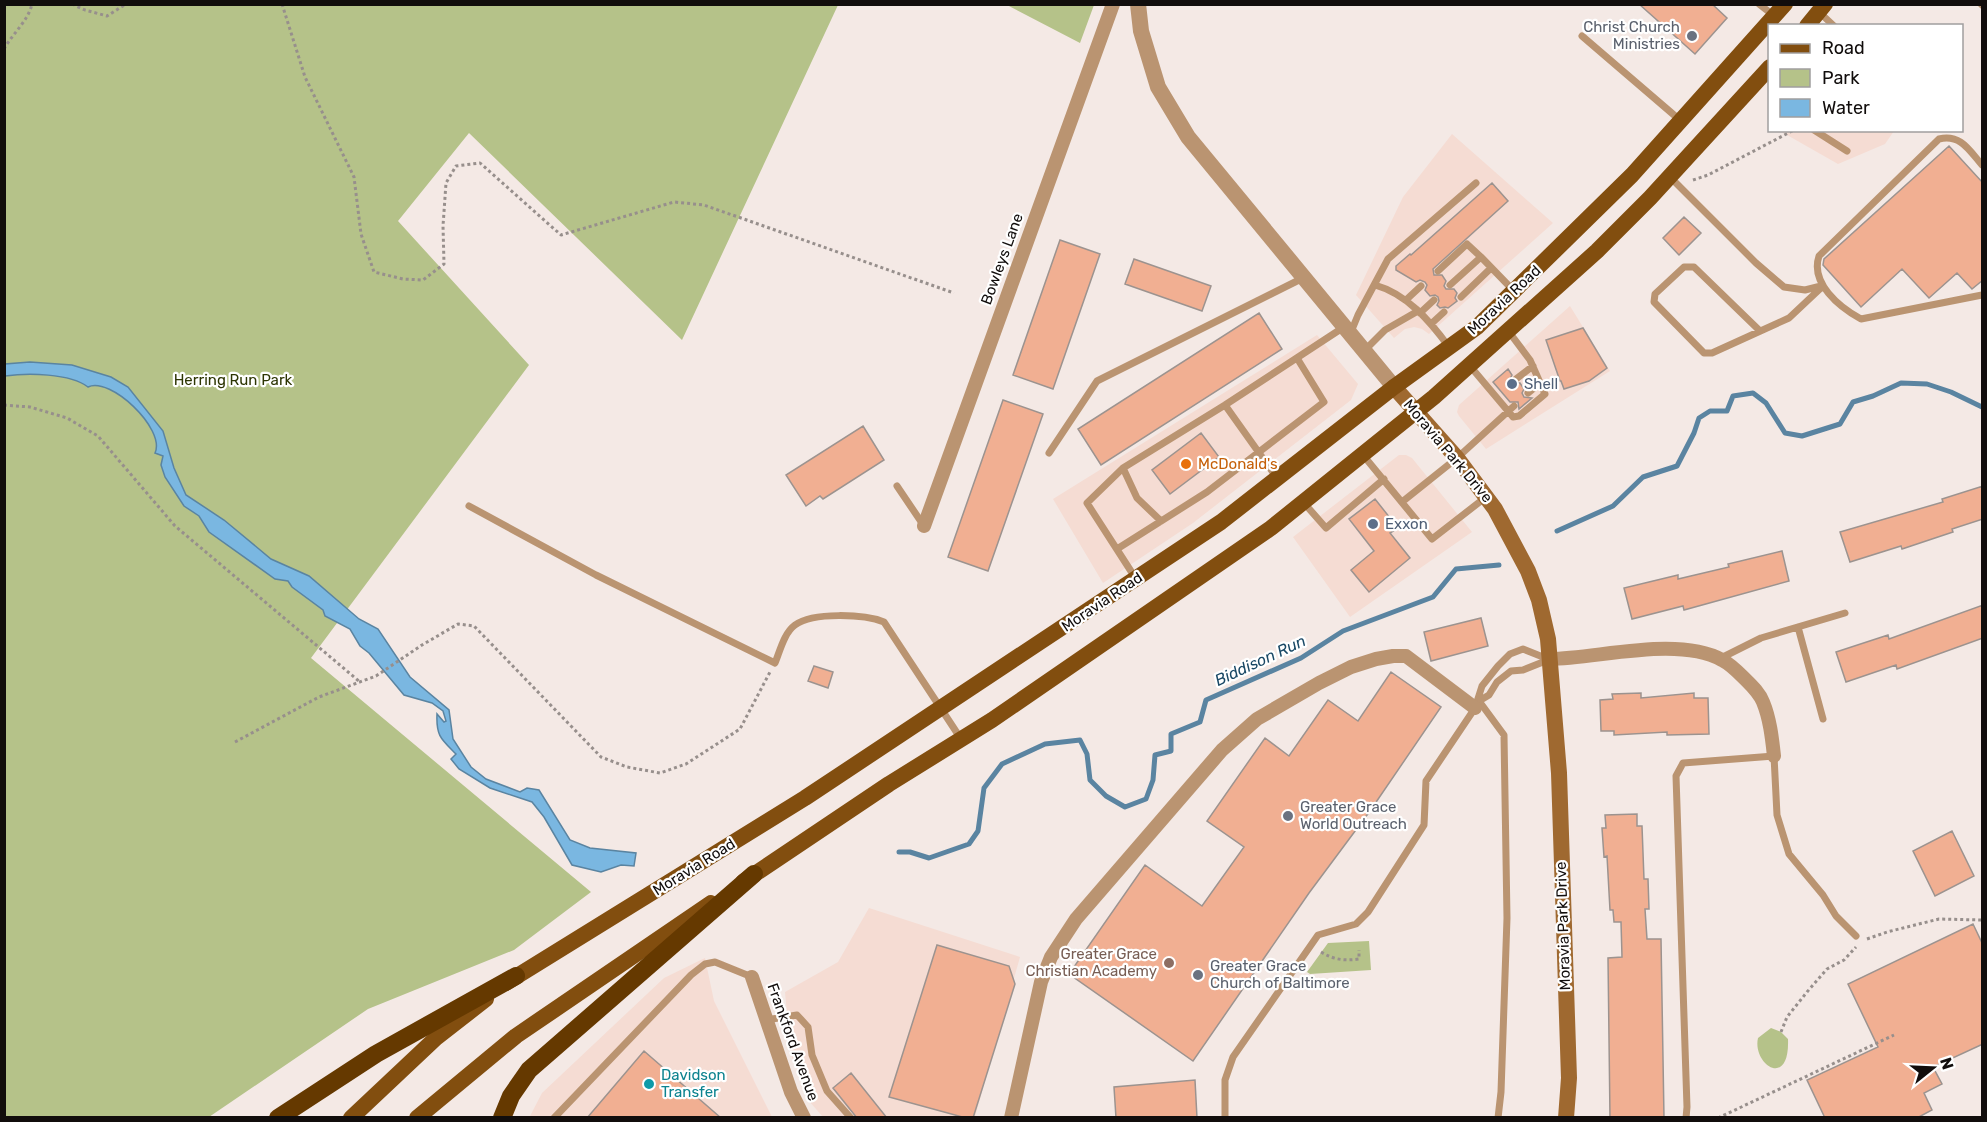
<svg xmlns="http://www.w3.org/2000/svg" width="1987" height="1122" font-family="Rubik,sans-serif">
	<rect width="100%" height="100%" fill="#f4e9e5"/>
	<path fill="#f5dcd3" d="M1780,131H1894L1885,144L1838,164Z
		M1452,134L1553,223L1429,334L1422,329L1414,327L1405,329L1394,338L1356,295L1403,197Z
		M1570,306L1610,371L1486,449L1459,416L1457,412L1459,405Z
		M1317,335L1358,384L1351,400L1193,523L1103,583L1053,499Z
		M1399,455H1406L1412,458L1472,532L1350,617L1293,537Z
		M869,908L1020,957L975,1117H823L809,1101L791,1055L785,992L838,962Z
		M705,958L714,1001L772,1117L529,1118L542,1093L664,978Z"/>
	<path fill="#b5c289" d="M5,5H838L682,340L469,133L398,221L529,365L311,658L591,892L514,950L368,1009L209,1117L5,1118Z
		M1007,5H1094L1080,43Z
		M1369,941L1371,970L1310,974L1307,972L1328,943Z
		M1771,1028L1781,1032L1788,1039C1790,1090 1752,1064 1758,1038Z"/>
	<path fill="#7ab7e1" stroke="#5a84a1" stroke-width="1.5" d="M30,362L72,365L111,377L128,387L163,431L174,468L186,495L224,520L271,559L309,576L359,619L378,629L410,677L449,710L453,739L471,767L486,779L520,792L527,788L539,790L570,840L590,848L636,853L634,866L621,865L601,872L572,865L544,817L532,802L490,788L459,769L451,759L456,754C441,739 436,736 437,714L444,722L446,721L443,711L432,703L404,695L369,653L360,646L350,629L325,616L323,610L292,587L288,581L275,579L209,532L199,516L184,506L165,477L161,465L163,456L155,453C166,429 110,376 88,387C70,373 27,373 5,376V364Z"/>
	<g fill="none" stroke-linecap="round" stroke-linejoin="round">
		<path stroke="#5a84a1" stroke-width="5" d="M1557,531L1613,506L1643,477L1677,466L1694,433L1699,418L1710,411H1727L1733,396L1753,393L1766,403L1785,433L1802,436L1840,424L1853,402L1873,396L1901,383L1927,384L1951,392L1982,407
			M899,852H910L929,858L969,844L978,831L984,788L1002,764L1045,744L1080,740L1087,754L1090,780L1106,796L1125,807L1146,799L1153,780L1155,755L1171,751V734L1200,722L1206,700L1301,658L1343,631L1433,597L1456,569L1499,565"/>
	</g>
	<path fill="#f1af92" stroke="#9c938f" stroke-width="1.5" d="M1639,4H1712L1727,18L1695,54Z
		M1949,146L1983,183V280L1972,289L1957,273L1929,298L1902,269L1861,307L1823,265L1824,259Z
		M1492,183L1508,201L1433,269L1434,275H1442L1446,281L1444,286L1446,289H1454L1457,293L1455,298L1457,301L1448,308L1445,307L1440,308L1437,305L1439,301L1438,297L1435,295L1430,296L1425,290L1427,285L1425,282L1420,280L1416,282L1396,270V266L1410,254L1411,255Z
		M1684,217L1701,233L1679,255L1663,238Z
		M1060,240L1100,254L1053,389L1013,375Z
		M1134,259L1211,286L1202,311L1125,284Z
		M1259,313L1282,349L1101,465L1078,429Z
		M1583,328L1607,368L1589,381L1564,389L1561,381H1560L1546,340Z
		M1508,369L1512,375L1510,379L1512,383H1520L1524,389L1522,393L1524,397L1532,398L1519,409L1518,402H1510L1493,382Z
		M1003,400L1043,414L988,571L948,557Z
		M863,426L884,460L823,499L820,496L806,506L786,475Z
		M1201,433L1219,457L1170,494L1152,470Z
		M1983,486V519L1952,529L1953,532L1902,549L1901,546L1850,562L1840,532L1943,502L1942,499Z
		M1375,499L1398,528L1390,533L1410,558L1369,592L1351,570L1374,551L1349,519Z
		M1782,551L1789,581L1684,610L1683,606L1632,619L1624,588L1678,575V579L1729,567L1728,564Z
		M1983,605V638L1897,669L1896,665L1846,682L1836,652L1888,635L1889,639Z
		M1481,618L1488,646L1431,661L1424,632Z
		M814,666L833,672L828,688L808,681Z
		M1391,672L1441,707L1370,811L1309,893L1193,1061L1069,974L1145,865L1202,906L1244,847L1207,821L1265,738L1289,756L1328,700L1358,721Z
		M1641,693V698L1694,693V698H1708L1709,734L1667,735V732L1614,735V731H1601L1600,700L1613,699L1612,694Z
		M1637,814V826H1642L1644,879H1648L1649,909H1645L1647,939H1661L1664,1118H1610L1608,958L1622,957L1621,922H1614L1613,910H1610L1607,856L1604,857L1602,828H1606L1605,815Z
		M1952,831L1974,876L1935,896L1913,851Z
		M1973,924L1983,945V1044L1933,1067L1942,1084L1924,1093L1932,1110L1917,1118H1825L1807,1080L1878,1047L1848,984Z
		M937,945L1009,966L1015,984L973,1118H966L889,1097Z
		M644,1051L721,1118H587Z
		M851,1073L887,1118H857L833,1088Z
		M1195,1080L1197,1118H1116L1114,1087Z"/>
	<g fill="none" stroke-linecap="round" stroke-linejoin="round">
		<path stroke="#978f8c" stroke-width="3" stroke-dasharray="3 3" stroke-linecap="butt" d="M72,4L85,10L107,16L126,4
			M282,4L305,77L354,177L361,234L374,272L403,279L423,280L444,264L443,226L446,183L456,166L480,163L561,235L674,202L704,205L954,293
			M4,49C13,33 28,21 32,4
			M1693,180L1708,175L1794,130
			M4,405L30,407L67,418L98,436L175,526L360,682
			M235,742L319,697L376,676L422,645L458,624L474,626L601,757L627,767L660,773L686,764L740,729L770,672
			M1867,939L1887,932L1939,919L1982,920
			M1321,952C1334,960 1345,961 1359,959V950
			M1781,1032L1787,1017L1807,992L1827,969L1844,960L1856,947
			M1718,1118L1894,1035"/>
		<path stroke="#ba9471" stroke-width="7" d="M1759,4L1773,15
			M1981,4L1982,5
			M1819,12L1834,26
			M1582,36L1681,121
			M1814,130L1847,151
			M1982,165C1969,150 1961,134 1939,139L1819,256C1810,283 1839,307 1861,319L1982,295
			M1670,177L1756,263L1784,287L1805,290L1821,286
			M1438,271L1467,244L1481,257
			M1375,285C1407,294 1430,321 1449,347
			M1450,285L1481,257L1513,290
			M1461,297L1491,268
			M1406,300L1421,286
			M1420,313L1434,300
			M1431,324L1444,312
			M1760,331L1694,267H1684L1655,294L1654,302L1704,353H1712L1789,318L1823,286
			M1351,332L1358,315L1388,259L1476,183
			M1365,350L1385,330L1418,311
			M1470,366L1513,417L1519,416L1545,394L1530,360L1509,332
			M1516,379L1533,366
			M1528,393L1540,383
			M1225,405L1277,478
			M1049,453L1097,381L1303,278
			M1363,455L1432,539L1486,497
			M1123,468L1137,498L1161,521
			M897,486L924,526
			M1402,502L1457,458L1514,406
			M1304,503L1326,528L1384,479
			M469,506L596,575L775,663C780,651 784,633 795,625C813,612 864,614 884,622L961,739
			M1117,549L1207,492L1324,402L1297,358
			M1136,579L1087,503L1123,468L1225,405L1344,327
			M1798,627L1823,719
			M1721,658L1761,638L1845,613
			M1479,701L1504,735L1507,918L1501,1092L1498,1118
			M1479,701L1489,695L1497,682L1511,671L1523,670L1548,660
			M766,1020L797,1015L808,1027L812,1055L827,1091L851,1118
			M554,1118L691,975L705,964L715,962L752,977
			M1225,1118V1080L1233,1057L1318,935L1356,924L1368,912L1424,825L1426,781L1475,708L1482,686L1498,666L1510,654L1523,649L1548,659
			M1686,1118L1687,1107L1676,776L1683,763L1774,756L1777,815L1789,854L1823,895L1836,916L1856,936"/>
		<path stroke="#ba9471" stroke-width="14" d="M924,526L1113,4
			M1550,659C1600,658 1678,636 1722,660C1730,664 1737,671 1743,677C1751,685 1759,692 1763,702C1770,719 1772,738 1774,756
			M752,977L791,1092L804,1118
			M1011,1118L1041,982L1051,957L1076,919L1222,750L1257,719L1319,683L1351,667L1376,659L1393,656H1406L1475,708"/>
		<path stroke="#ba9471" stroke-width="16" d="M1138,4L1141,31L1158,87L1188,137L1394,387"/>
		<path stroke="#9f6930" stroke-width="16" d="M1394,387L1457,458L1495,509L1528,571L1539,600L1548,639L1559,773L1569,1078L1566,1118"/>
		<path stroke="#824e0f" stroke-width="16" d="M1807,26L1825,4
			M743,882L889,784L992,720L1271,528L1434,397L1597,251L1650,198L1770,67
			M506,983L805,798L1221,522L1394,387L1477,327L1632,175L1785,4
			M351,1118L436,1038L486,999
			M417,1118L516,1036L711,903"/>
		<path stroke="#653900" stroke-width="18" d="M278,1118L376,1054L516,976
			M502,1118L511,1096L529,1070L754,874"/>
	</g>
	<g fill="#6b7280" stroke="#fff" stroke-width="2">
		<circle cx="1692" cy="36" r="6"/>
		<circle cx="1288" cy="816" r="6"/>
		<circle cx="1198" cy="975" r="6"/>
	</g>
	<g fill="#5c6f8a" stroke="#fff" stroke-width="2">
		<circle cx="1512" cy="384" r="6"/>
		<circle cx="1373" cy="524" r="6"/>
	</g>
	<circle fill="#e8710a" stroke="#fff" stroke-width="2" cx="1186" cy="464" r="6"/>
	<circle fill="#8d6e63" stroke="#fff" stroke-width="2" cx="1169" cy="963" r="6"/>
	<circle fill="#0f9aa8" stroke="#fff" stroke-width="2" cx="649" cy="1084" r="6"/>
	<g text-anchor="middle" stroke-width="4.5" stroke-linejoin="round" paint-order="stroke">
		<g font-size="15" fill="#5b616d" stroke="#fff" text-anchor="start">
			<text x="1680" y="32" text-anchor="end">Christ Church<tspan x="1680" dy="17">Ministries</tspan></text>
			<text x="1300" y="812">Greater Grace<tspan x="1300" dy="17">World Outreach</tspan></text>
			<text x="1210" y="971">Greater Grace<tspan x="1210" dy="17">Church of Baltimore</tspan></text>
		</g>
		<g font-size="15" fill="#110d0c" stroke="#fff">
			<text transform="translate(1002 259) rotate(-70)" y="5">Bowleys Lane</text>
			<text transform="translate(1504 300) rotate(-43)" y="5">Moravia Road</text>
			<text transform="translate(1448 451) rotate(50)" y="5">Moravia Park Drive</text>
			<text transform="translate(1102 602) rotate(-34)" y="5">Moravia Road</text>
			<text transform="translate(694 867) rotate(-32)" y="5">Moravia Road</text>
			<text transform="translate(1563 926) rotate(-92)" y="5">Moravia Park Drive</text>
			<text transform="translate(793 1042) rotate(70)" y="5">Frankford Avenue</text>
		</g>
		<g font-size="15" fill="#2d3503" stroke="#fff">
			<text x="233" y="385">Herring Run Park</text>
		</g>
		<g font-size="15" fill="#4e5e75" stroke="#fff" text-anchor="start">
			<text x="1524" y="389">Shell</text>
			<text x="1385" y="529">Exxon</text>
		</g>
		<g font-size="15" fill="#c56008" stroke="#fff" text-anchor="start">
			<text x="1198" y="469">McDonald's</text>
		</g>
		<g font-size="15" fill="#785e54" stroke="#fff" text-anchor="end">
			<text x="1157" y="959">Greater Grace<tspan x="1157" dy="17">Christian Academy</tspan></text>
		</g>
		<g font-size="15" fill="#0d838f" stroke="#fff" text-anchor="start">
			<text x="661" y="1080">Davidson<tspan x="661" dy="17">Transfer</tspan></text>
		</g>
		<g font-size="16" font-style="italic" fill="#194865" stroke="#fff">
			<text transform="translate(1260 660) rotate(-25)" y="6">Biddison Run</text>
		</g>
	</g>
	<rect width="1987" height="1122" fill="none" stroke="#110d0c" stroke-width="12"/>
	<rect x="1768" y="24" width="195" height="108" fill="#ffffff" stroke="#a09e9e" stroke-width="1.5"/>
	<rect x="1780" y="44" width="30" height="9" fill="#824e0f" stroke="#a09e9e" stroke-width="1.5"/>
	<text x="1822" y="54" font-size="18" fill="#110d0c">Road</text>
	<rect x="1780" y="69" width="30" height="18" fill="#b5c289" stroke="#a09e9e" stroke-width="1.5"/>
	<text x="1822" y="84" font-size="18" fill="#110d0c">Park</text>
	<rect x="1780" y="99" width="30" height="18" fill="#7ab7e1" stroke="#a09e9e" stroke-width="1.5"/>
	<text x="1822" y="114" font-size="18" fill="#110d0c">Water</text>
	<g transform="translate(1933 1068) rotate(72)" stroke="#ffffff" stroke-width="4.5" paint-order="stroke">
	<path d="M0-4.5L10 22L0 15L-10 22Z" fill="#110d0c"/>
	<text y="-9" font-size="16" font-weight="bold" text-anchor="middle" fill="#110d0c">N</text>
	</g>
</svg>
